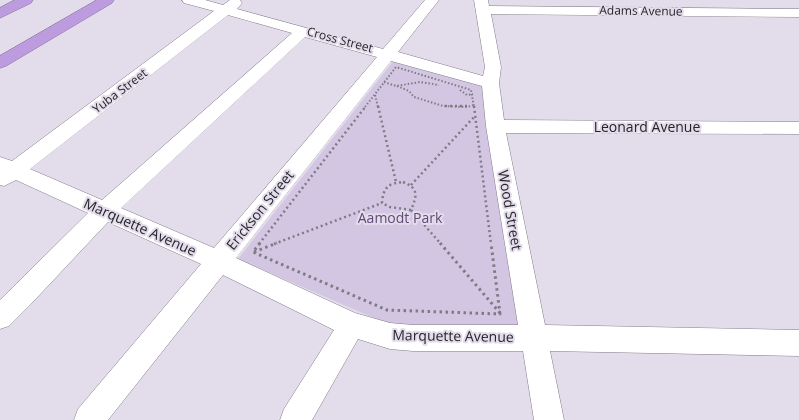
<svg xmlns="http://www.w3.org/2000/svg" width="799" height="420" font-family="'Open Sans',sans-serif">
	<rect width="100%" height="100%" fill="#e3dceb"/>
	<path fill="#d3c6e2" d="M394,60L484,86L519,329L390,325L238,259Z"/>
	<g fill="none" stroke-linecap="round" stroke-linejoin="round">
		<g stroke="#827c89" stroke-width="1">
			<path id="minor" d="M182,0H205L223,5L230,0H240L242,3L237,9L383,49L425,0H439L398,52L483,76L485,67L474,0H488L489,6L799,9V17L491,14L501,67L499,83L504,120L799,122V134L506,133L545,325L799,330V356L550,351L564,420H534L523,351H413L390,349L358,339L312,420H280L284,409L334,330L223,275L108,420H74L78,409L201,264L108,222L30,305L9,326L0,329V300L88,213L16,180L4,186L0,185V157L12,161L214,11L184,3ZM228,15L292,33L102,200L30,169ZM305,37L377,57L214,248L121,208ZM391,61L482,86L486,126L518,325H413L390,323L355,313L236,258Z"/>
		</g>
		<g stroke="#88719f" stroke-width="1">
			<path id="highway" d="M15,0H33L31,3L0,18V8Z
				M97,0H114L112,3L6,66L0,68V56Z"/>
		</g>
		<path stroke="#7f7b85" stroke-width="2" stroke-dasharray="1.5 2" stroke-linecap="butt" d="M384,82L396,86L420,82L439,85
			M397,86L409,91L414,97L443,106L467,107L474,105
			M460,90L467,95L473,94
			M375,95L378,107
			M365,107L396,67L471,90L474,107"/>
		<path stroke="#7f7b85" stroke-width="2.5" stroke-dasharray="2 3" stroke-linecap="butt" d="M378,106L396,182
			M445,106H470
			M474,106L491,244
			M403,182C419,188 417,196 411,210L390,207L382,203C383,188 388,183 403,182Z
			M411,185L475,116
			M411,210L441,244
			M259,244L366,106
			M274,244L382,203"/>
		<path stroke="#7f7b85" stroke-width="3" stroke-dasharray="2.5 3.5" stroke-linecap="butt" d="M260,243L253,252L387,310L500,314L491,243
			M440,243L500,313
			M254,252L277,243"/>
		<use href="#minor" fill="#fff" fill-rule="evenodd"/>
		<use href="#highway" fill="#bc9bde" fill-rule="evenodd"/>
	</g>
	<g text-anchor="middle" stroke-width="4" stroke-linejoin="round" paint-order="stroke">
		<g font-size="12" fill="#262429" stroke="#e3dceb">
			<text transform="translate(641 11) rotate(1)" y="4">Adams Avenue</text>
			<text transform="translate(340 40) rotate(15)" y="4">Cross Street</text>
			<text transform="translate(120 91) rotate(-37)" y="4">Yuba Street</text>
		</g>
		<g font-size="14" fill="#262429" stroke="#e3dceb">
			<text x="647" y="132">Leonard Avenue</text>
			<text transform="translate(260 210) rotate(-51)" y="5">Erickson Street</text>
			<text transform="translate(510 210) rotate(80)" y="5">Wood Street</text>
			<text transform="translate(140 227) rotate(24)" y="5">Marquette Avenue</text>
			<text transform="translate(453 336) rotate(1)" y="5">Marquette Avenue</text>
		</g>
		<g font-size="14" fill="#604976" stroke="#e3dceb">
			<text x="400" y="223">Aamodt Park</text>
		</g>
	</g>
</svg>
